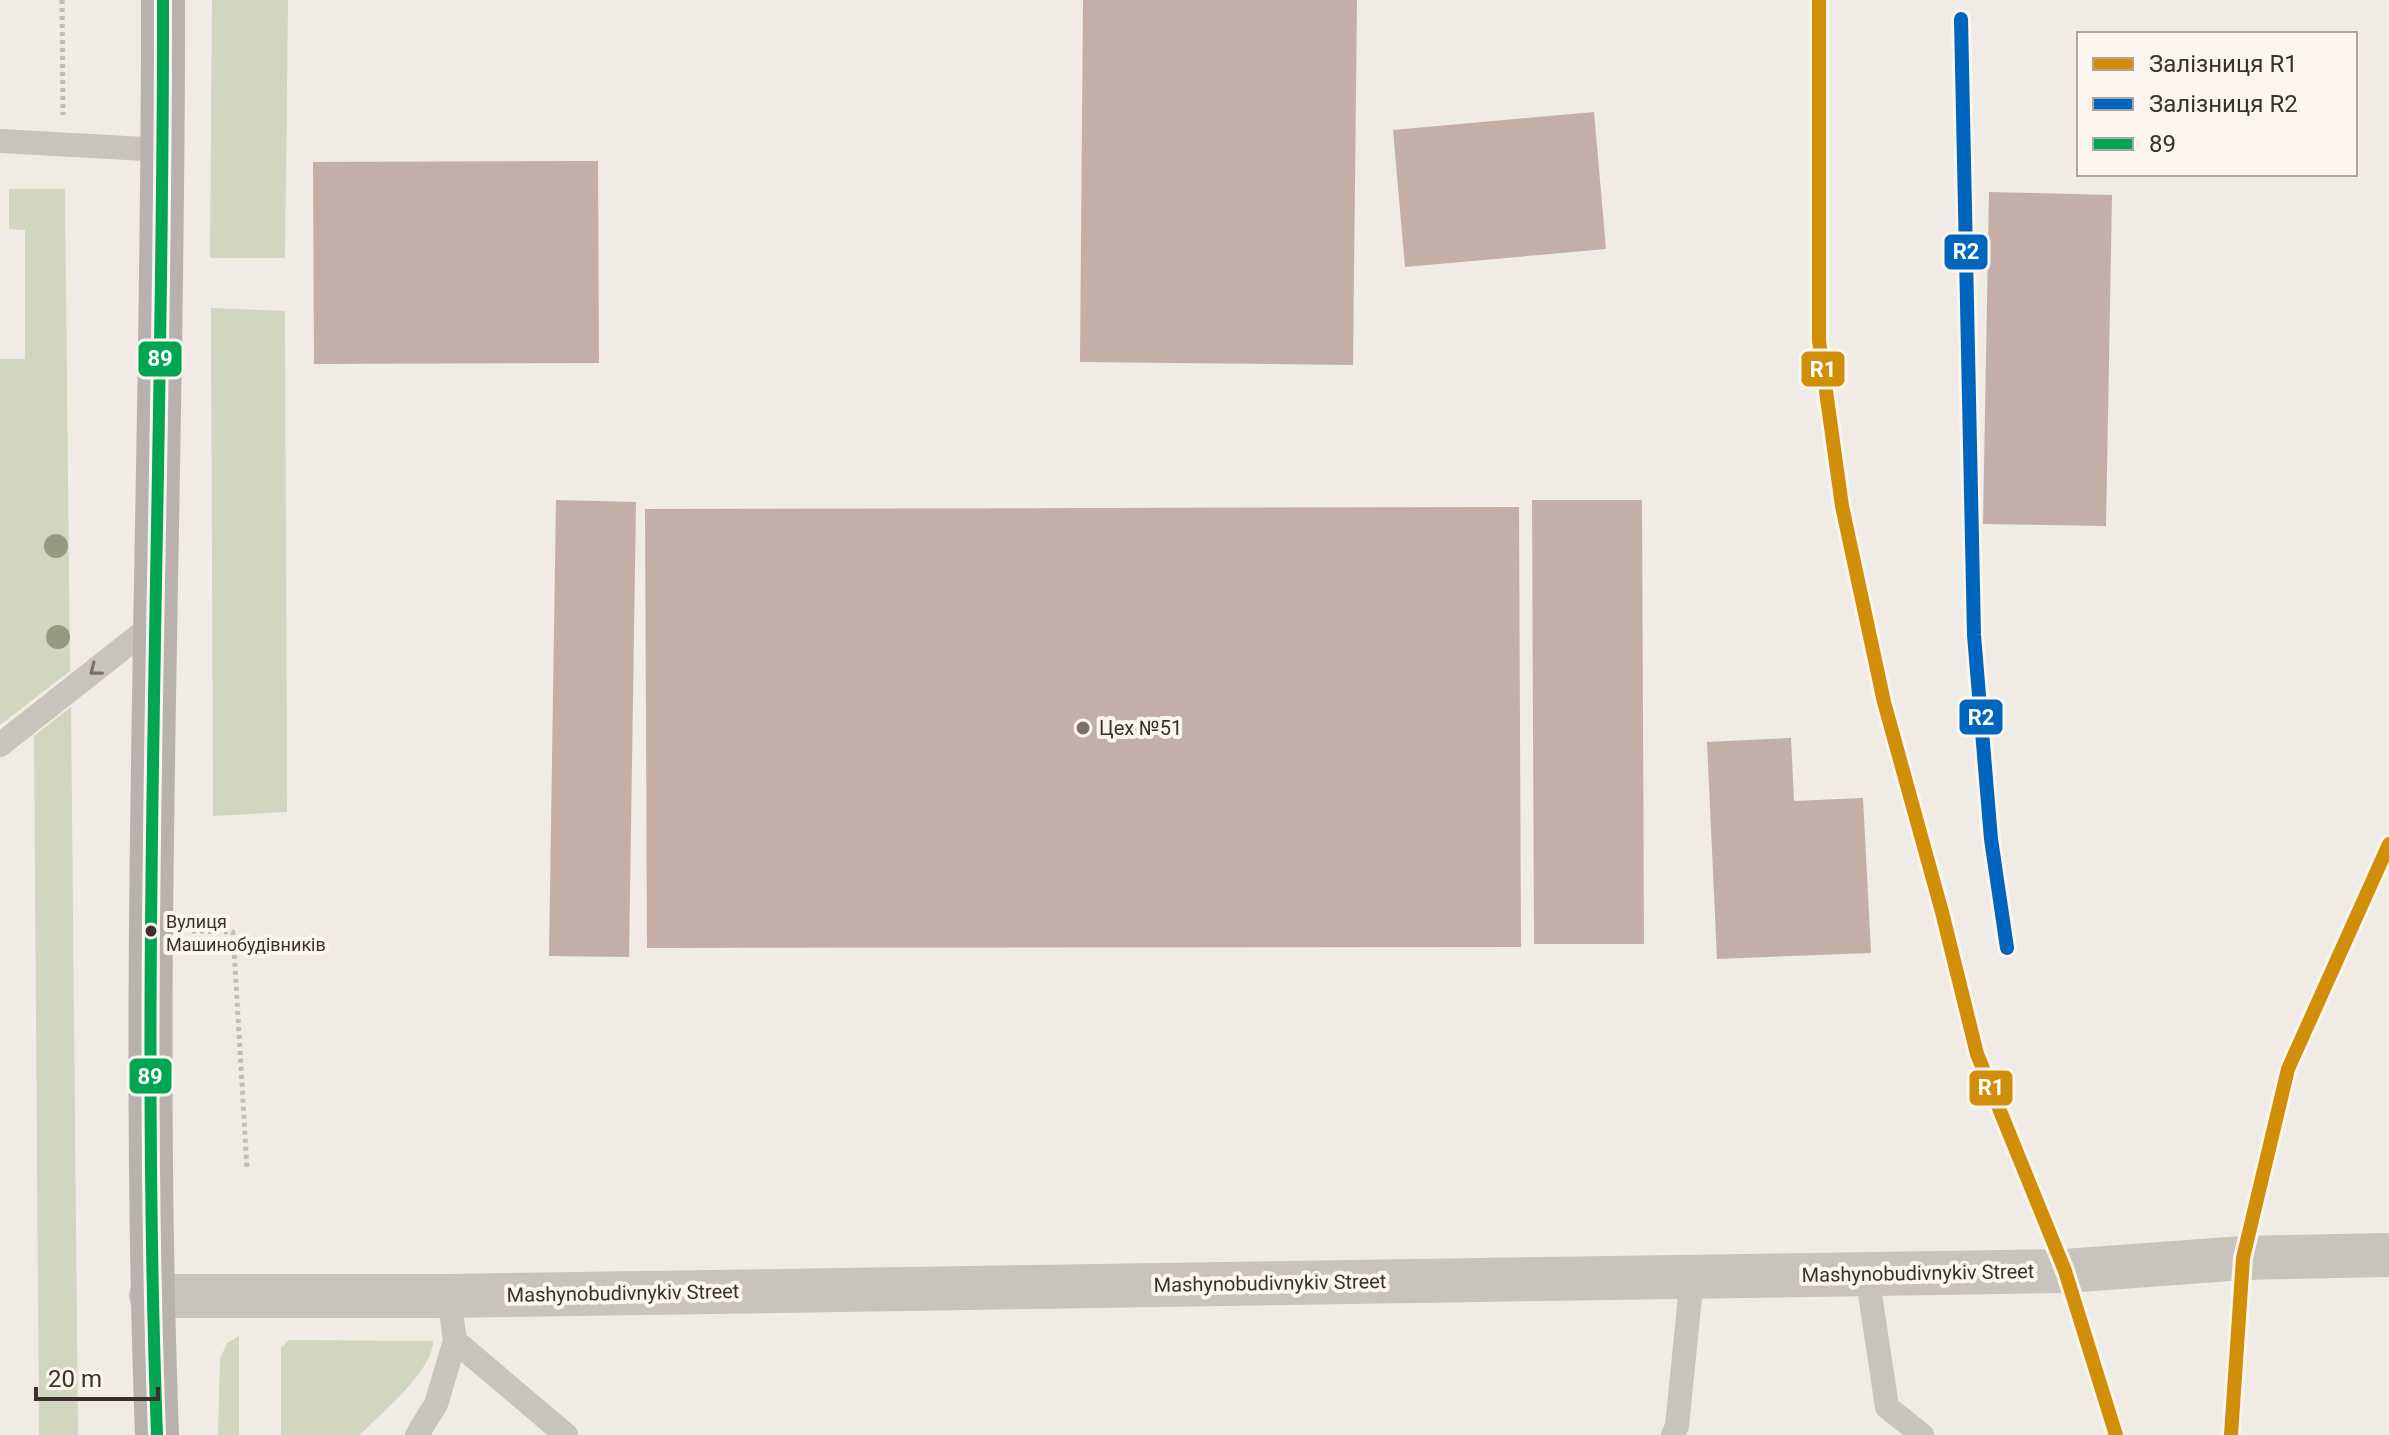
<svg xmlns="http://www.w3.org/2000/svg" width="2389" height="1435" font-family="Roboto,sans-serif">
	<rect width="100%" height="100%" fill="#f0ebe5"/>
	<path fill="#d1d6bf" d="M212,0H288L285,258H210Z
		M9,189H65L70,671L0,725V359H25V230L9,229Z
		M211,308L285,311L287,812L213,816Z
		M71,707L78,1435H39L34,736Z
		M239,1336V1435H218L220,1359L227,1343Z
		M289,1340L433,1341C433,1371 381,1413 360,1435H281V1348Z"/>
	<path fill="#c3afa7" d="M1083,0H1357L1353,365L1080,362Z
		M1594,112L1606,249L1405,267L1393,130Z
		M598,161L599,363L314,364L313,162Z
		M1989,192L2112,195L2106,526L1983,524Z
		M556,500L636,502L629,957L549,956Z
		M1532,500H1642L1644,944H1534Z
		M1519,507L1521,947L647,948L645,509Z
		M1791,738L1794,801L1863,798L1871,953L1717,959L1707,742Z"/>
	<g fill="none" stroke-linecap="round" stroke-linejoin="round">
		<path stroke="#c2bbb6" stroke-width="5" stroke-dasharray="4 4" stroke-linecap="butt" d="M62,0L63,115
			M192,931L233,932L247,1169"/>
		<path stroke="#c9c3be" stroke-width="24" d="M0,141L163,150
			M0,745L156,622
			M1867,1274L1887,1407L1922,1435
			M455,1341L566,1435
			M417,1435L436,1404L455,1341L449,1296
			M1673,1435L1677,1426L1692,1277"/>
		<path stroke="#c9c3be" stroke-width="44" d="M151,1296H449L2065,1271L2243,1258L2389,1255"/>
		<path stroke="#b8b1ad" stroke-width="44" d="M157,1435C139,957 164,478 163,0"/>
		<g stroke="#fbf5ee" stroke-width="18">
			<path id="bus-1" d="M157,1435C139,957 164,478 163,0"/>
		</g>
		<use href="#bus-1" stroke="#00a651" stroke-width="12"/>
		<g stroke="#fbf5ee" stroke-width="20">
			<path id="rail-1" d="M1819,0V341L1842,506L1884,702L1942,912L1977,1054L2065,1271L2116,1435
				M2231,1435L2243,1258L2288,1069L2389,844"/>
		</g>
		<g stroke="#fbf5ee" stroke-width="20">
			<path id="rail-2" d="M1961,19L1974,635L1991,839L2007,948"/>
		</g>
		<use href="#rail-1" stroke="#d18e09" stroke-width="14"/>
		<use href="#rail-2" stroke="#0065bd" stroke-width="14"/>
	</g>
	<g fill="#959b80">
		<circle cx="56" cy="546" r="12"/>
		<circle cx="58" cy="637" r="12"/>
	</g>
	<defs><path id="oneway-chevron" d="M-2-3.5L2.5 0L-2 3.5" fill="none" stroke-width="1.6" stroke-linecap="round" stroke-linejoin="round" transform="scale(2)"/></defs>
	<use stroke="#7b726d" href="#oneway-chevron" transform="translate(95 670) rotate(142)"/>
	<circle fill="#7a716c" stroke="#fbf5ee" stroke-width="3" cx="1083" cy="728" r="8"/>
	<circle fill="#3b302b" stroke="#fbf5ee" stroke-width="3" cx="151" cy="931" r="7"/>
	<g text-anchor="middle" stroke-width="8" stroke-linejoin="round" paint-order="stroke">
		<g font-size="18" fill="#3b302b" stroke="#fbf5ee" text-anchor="start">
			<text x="166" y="928">Вулиця<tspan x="166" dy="23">Машинобудівників</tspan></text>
		</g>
		<g font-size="20" fill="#3b302b" stroke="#fbf5ee" text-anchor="start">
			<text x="1099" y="735">Цех №51</text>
		</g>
		<g font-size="20" fill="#3b302b" stroke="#fbf5ee">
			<text transform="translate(1918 1273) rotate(-1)" y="7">Mashynobudivnykiv Street</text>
			<text transform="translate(1270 1283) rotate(-1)" y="7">Mashynobudivnykiv Street</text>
			<text transform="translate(623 1293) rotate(-1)" y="7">Mashynobudivnykiv Street</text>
		</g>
	</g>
	<g stroke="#fbf5ee" stroke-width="3">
		<rect x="1943" y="233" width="46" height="38" rx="8" fill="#0065bd"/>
		<rect x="137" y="340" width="46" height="38" rx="8" fill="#00a651"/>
		<rect x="1800" y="350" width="46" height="38" rx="8" fill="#d18e09"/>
		<rect x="1958" y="698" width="46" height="38" rx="8" fill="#0065bd"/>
		<rect x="128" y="1057" width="45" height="38" rx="8" fill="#00a651"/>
		<rect x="1968" y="1069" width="46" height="38" rx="8" fill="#d18e09"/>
	</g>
	<g font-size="22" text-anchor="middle" font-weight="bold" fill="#fff">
		<text x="1966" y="259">R2</text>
		<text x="160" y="366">89</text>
		<text x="1823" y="377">R1</text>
		<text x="1981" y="725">R2</text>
		<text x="150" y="1084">89</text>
		<text x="1991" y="1095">R1</text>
	</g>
	<rect x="2077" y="32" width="280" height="144" fill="#fbf5ee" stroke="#aea6a0" stroke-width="2"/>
	<rect x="2093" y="58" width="40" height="12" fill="#d18e09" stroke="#aea6a0" stroke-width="2"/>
	<text x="2149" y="72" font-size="24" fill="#3b302b">Залізниця R1</text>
	<rect x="2093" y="98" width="40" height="12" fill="#0065bd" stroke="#aea6a0" stroke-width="2"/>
	<text x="2149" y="112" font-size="24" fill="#3b302b">Залізниця R2</text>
	<rect x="2093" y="138" width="40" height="12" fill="#00a651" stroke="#aea6a0" stroke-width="2"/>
	<text x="2149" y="152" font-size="24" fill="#3b302b">89</text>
	<path d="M36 1387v12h122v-12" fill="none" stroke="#3b302b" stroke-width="4"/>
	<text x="48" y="1387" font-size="24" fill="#3b302b" stroke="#fbf5ee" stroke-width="6" paint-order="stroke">20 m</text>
</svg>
